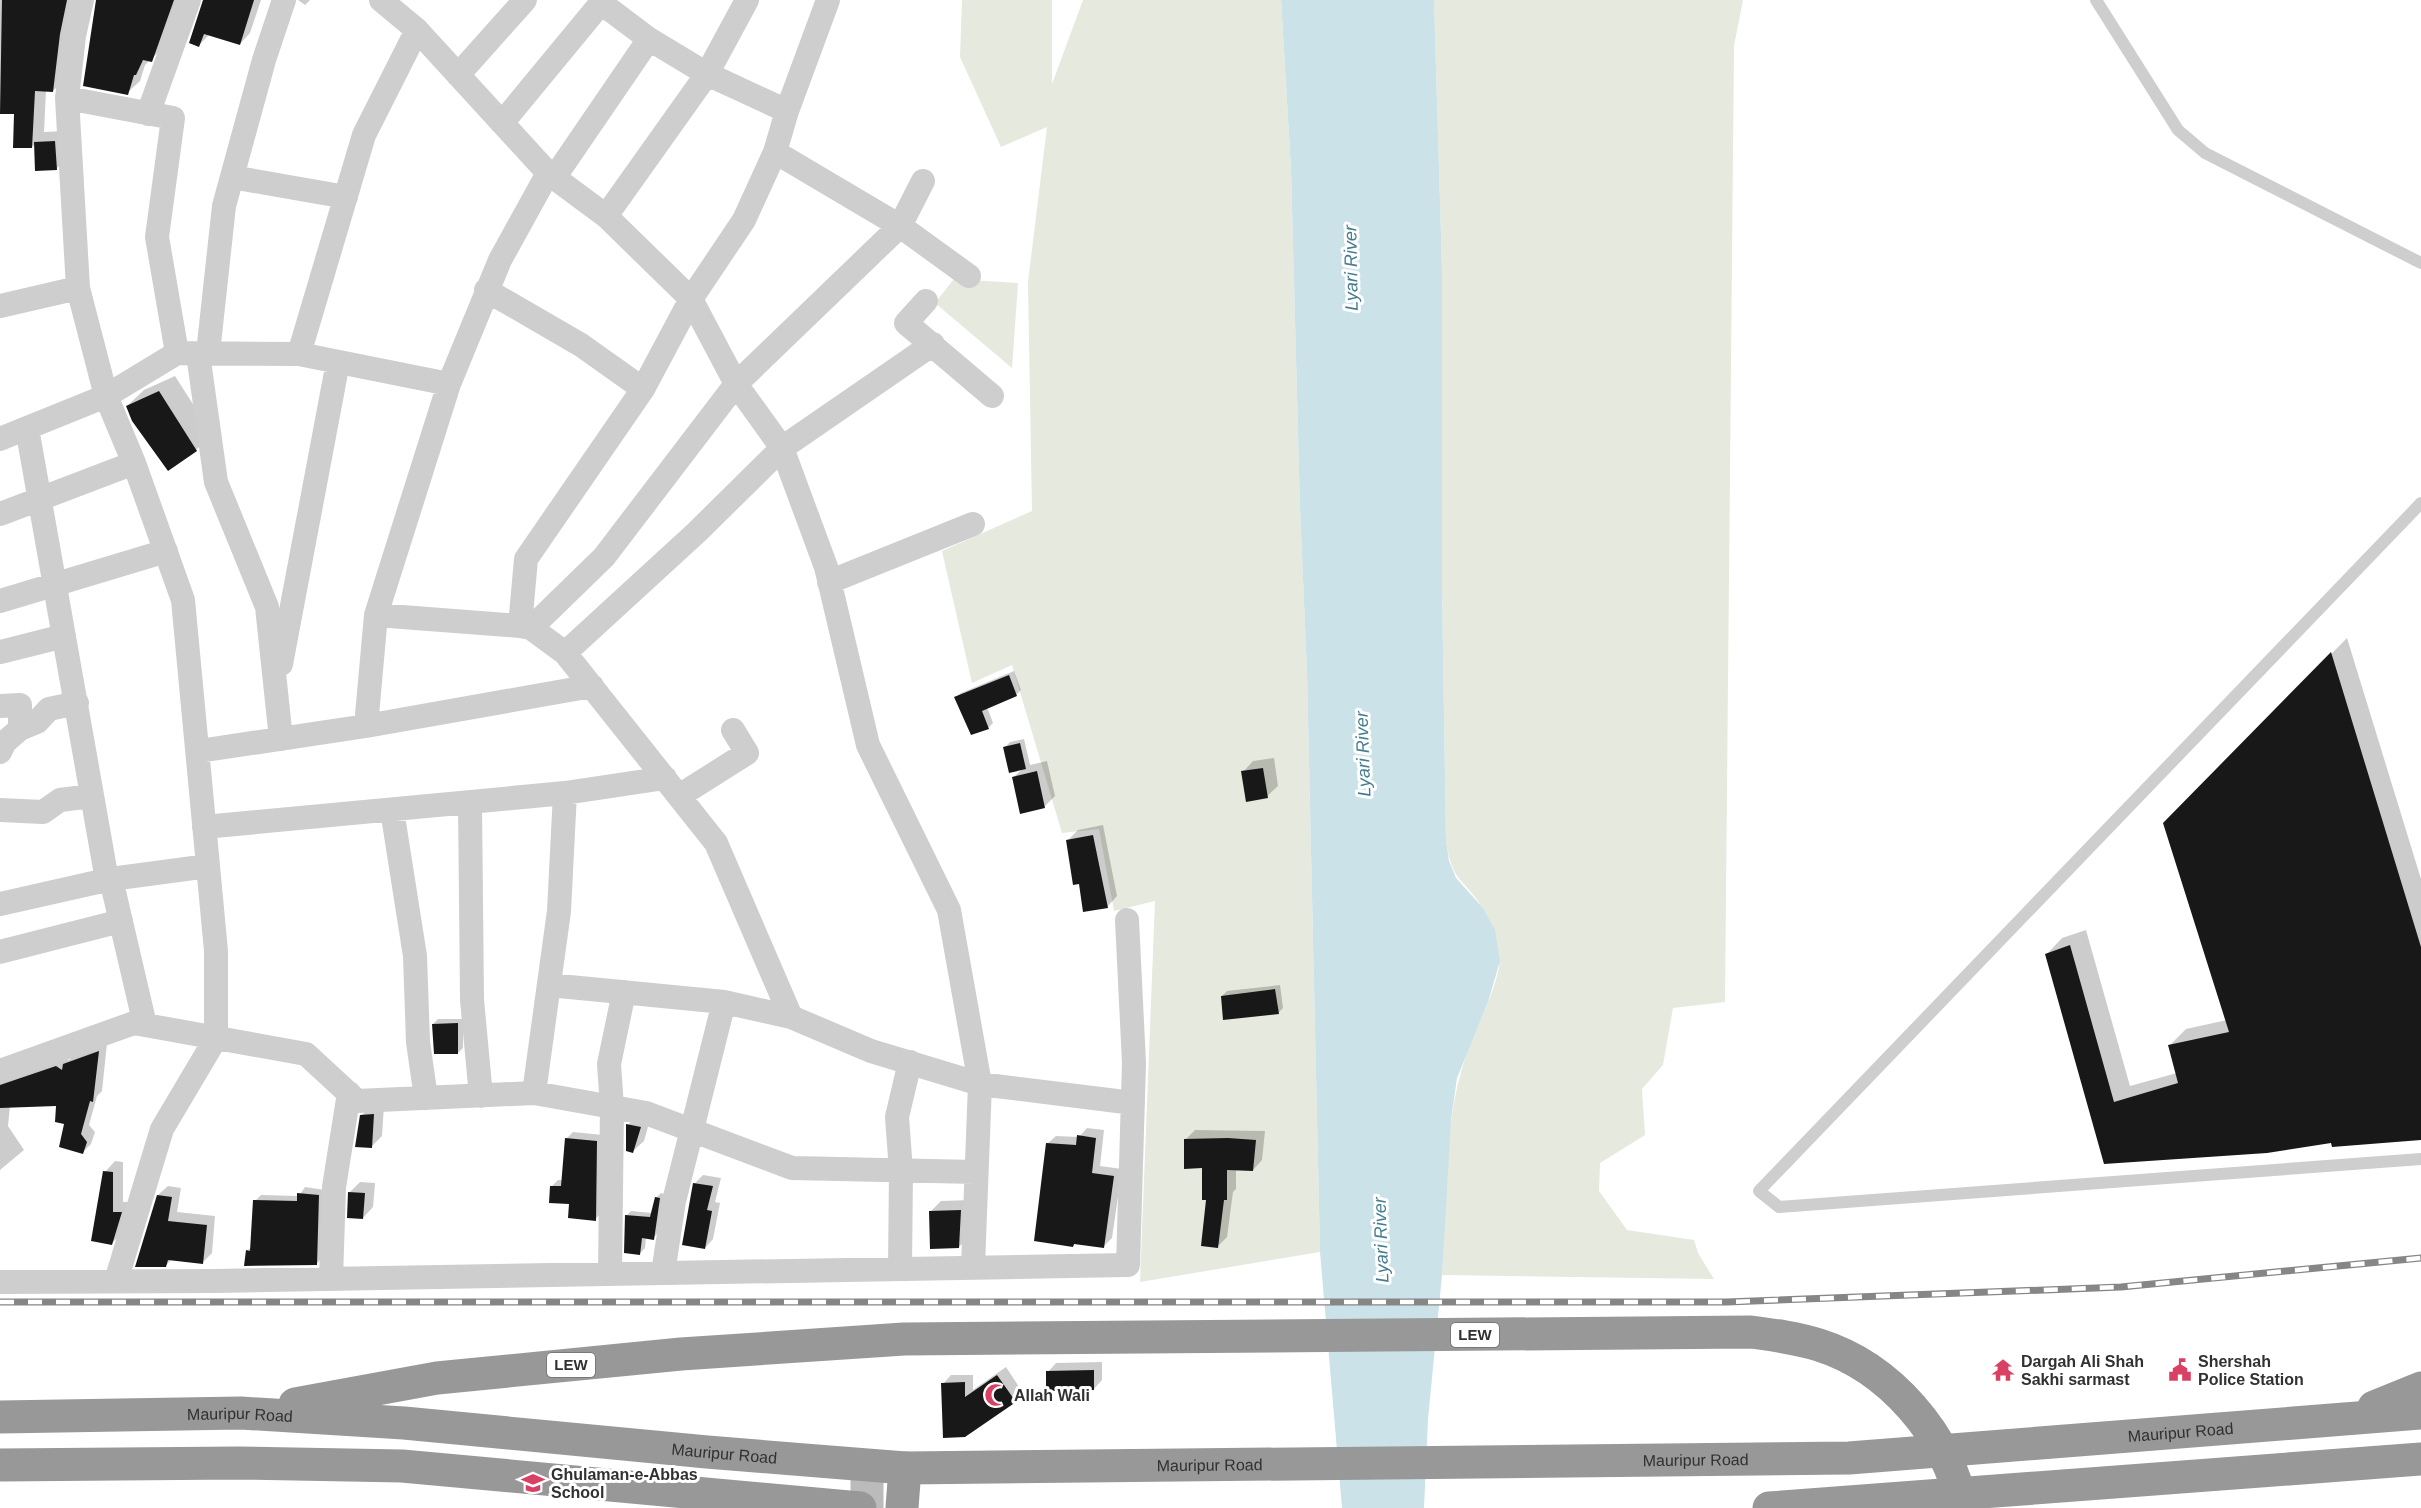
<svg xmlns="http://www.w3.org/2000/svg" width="2421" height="1508" font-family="Helvetica,sans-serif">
	<rect width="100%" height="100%" fill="#fff"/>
	<path fill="#e6e9dd" d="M962,0H1052V84L1083,0H1281L1291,170L1300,508L1307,673L1320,1252L1140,1282L1155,901L1114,911L1099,829L1062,833L1012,665L972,683L942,551L1032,511L1028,282L1047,127L1001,147L960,57Z
		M1434,0H1743L1734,46L1725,1002L1673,1008L1663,1065L1642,1089L1645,1135L1600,1163L1599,1191L1627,1230L1694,1240L1698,1253L1714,1279L1442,1275C1447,1199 1442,1116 1470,1045C1477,1027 1502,976 1499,959C1497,944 1490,919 1482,907C1463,877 1452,883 1446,841L1442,586V268Z
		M954,279L1018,283L1012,368L935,303Z"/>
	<path fill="#cbe2e8" d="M1281,0H1434L1442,268V586L1446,841L1449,861L1456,878L1483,908L1495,930L1500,961L1488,1002L1457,1078L1451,1120L1442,1275L1428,1419L1424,1508H1342L1320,1252L1307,673L1300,508L1291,170Z"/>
	<path fill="#0003" d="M0,0H76L65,78L53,91L46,90L44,132L65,131L67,158L56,169L36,143L32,147L16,112H0Z
		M97,0H181L164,47L145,65L140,81L127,93Z
		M204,0H261L250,33L240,44L210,34L199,45Z
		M298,0H310L305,5Z
		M175,376L212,434L196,450L127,406L144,390Z
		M2347,638L2421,879V1138L2332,1141L2105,1163L2046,955L2062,938L2086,930L2130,1086L2177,1073L2170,1045L2186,1029L2227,1020L2165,823Z
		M1014,671L1021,690L1016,695L987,707L993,723L988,728L956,697L961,693Z
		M1024,739L1030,765L1047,761L1055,796L1044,807L1014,777L1022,769L1005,747L1010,742Z
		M1274,758L1278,786L1267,796L1243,772L1253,761Z
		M1103,825L1117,896L1107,907L1068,840L1078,830Z
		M1280,985L1283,1008L1278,1013L1222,996L1227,991Z
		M438,1019H463V1048L458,1053L433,1024Z
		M107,1043L102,1091L97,1096L89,1125L95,1132L91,1144L82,1153L58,1104L10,1106L8,1126L24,1150L0,1170V1072L65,1058L69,1060L74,1055Z
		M372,1105H384L382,1136L371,1147L361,1116Z
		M638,1114L651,1116L644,1141L633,1151L628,1125Z
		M1087,1128L1104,1130L1100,1166L1122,1169L1112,1238L1104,1246L1076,1242L1073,1246L1047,1144L1056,1136L1079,1137Z
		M1195,1130L1265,1131L1262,1160L1253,1170L1236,1169V1189L1233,1192L1227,1237L1218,1246L1203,1167L1186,1139Z
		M573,1132L603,1135L602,1213L595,1219L552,1186L558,1180H563L566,1139Z
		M115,1161L123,1162V1202H131L122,1233L112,1243L105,1172Z
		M703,1175L721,1178L715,1202L720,1203L713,1239L705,1248L695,1183Z
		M360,1182L375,1183L373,1207L363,1218L350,1192Z
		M168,1186L181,1188L177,1212L215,1216L212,1253L202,1263L172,1259L166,1265L158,1195Z
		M305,1187L325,1190L323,1257L317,1263L247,1251L252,1246L255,1201L261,1195L299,1196Z
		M661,1193L664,1194L658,1233L653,1238L646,1237L645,1248L640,1253L626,1216L631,1211L652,1213L656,1198Z
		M971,1200L969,1236L959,1247L931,1211L941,1201Z
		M1102,1362V1380L1094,1389L1048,1372L1056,1363Z
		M1006,1367L1023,1393L965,1435L943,1384L951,1375H973V1390Z"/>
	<path fill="#181818" d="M2,0H67L60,34L53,92L35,91L32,148H13L14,114H0Z
		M96,0H174L152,62L143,60L136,75H134L128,95L83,86Z
		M203,0H254L240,45L204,34L199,47L189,43Z
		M55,141L57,170L35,171L34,142Z
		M159,391L197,451L168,471L132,421L126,406Z
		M2331,652L2421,947V1140L2332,1147L2331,1143L2267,1153L2104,1164L2045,954L2070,945L2114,1102L2178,1083L2168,1045L2229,1032L2163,823Z
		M1009,675L1017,696L982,711L989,729L971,735L954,697Z
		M1020,743L1026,769L1009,773L1003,747Z
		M1263,768L1268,798L1246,802L1241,771Z
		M1037,771L1045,808L1020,814L1012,777Z
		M1093,835L1108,908L1083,912L1079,884L1073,885L1066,840Z
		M1275,989L1279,1014L1223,1020L1221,996Z
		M458,1023V1054H434L432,1024Z
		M99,1051L93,1102L90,1101L81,1134L87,1142L83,1154L59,1147L64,1124L55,1122L56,1106L0,1108V1085L56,1066L62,1070L63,1064Z
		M374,1114L372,1148L355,1147L360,1115Z
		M626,1124L641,1127L633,1153L626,1151Z
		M1077,1135L1096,1138L1092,1173L1114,1176L1104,1248L1074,1244L1073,1247L1034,1241L1046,1143L1076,1145Z
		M565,1138L597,1141L596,1221L568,1218L569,1204L549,1203L550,1186H561Z
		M1228,1138L1256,1140L1253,1171L1227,1170V1200H1224L1218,1248L1201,1246L1206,1200H1202V1168L1184,1169V1139Z
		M103,1171L113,1172V1212H122L112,1245L91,1241Z
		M693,1183L713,1186L707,1210L712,1211L705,1249L682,1245Z
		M348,1192L365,1193L363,1219L347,1218Z
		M297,1193L319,1195L317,1265L244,1266L246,1250L250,1251L253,1200L297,1201Z
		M157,1195L172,1197L168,1221L207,1225L203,1264L168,1260L166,1267H135Z
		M655,1197L660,1198L654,1240L642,1238L640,1255L624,1253L625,1215L650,1217Z
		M961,1210L959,1248L930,1249L929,1211Z
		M1094,1370V1390L1046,1391V1371Z
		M997,1375L1016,1402L965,1437L943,1438L941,1383L965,1382V1397Z"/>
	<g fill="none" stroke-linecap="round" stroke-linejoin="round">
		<path stroke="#cecece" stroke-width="12" d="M2096,0L2178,130L2205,153L2421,263
			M2421,503L1759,1191L1779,1207L2421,1159"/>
		<path stroke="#cecece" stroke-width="24" d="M82,0L74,36L67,98L78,288L106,396L134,463L183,600L216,951V1038L162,1129L116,1281
			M381,0L417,30L548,173L606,216L691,299L736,384L782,448L826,567L868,745L949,910L980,1084L973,1266
			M828,0L787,111L775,152L744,220L691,299L643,389L526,559L520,626L531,628L565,653L716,843L791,1017L871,1051L980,1084L1133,1103
			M458,75L525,0
			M67,98L173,118L157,237L177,353
			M148,114L189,0
			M502,123L601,3L649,39L707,74L787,111
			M775,152L900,226L969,276
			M232,177L346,197
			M554,178L649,39
			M606,216L707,74L747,0
			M486,290L581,345L643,389
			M926,301L906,323L992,396
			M0,306L78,288
			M208,353L224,206L264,60L284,0
			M198,354L216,482L267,607L281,739
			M299,354L364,135L417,30
			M27,428L107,880
			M0,439L106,396L177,353L299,354L449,384
			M0,514L134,463
			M829,582L973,524
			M0,601L166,551
			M376,615L520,626
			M531,628L604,557L736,384L900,226L923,181
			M0,652L64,636
			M565,653L697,532L782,448L933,344
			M281,664L338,362
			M0,706L20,705V729L37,722L49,709L77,703
			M366,726L376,615L449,384L500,260L548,173
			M199,751L366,726L592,686
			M0,752L5,742L20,729
			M679,796L747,753L733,730
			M470,802L472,1000L481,1096
			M0,810L43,812L60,800L92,796
			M392,810L415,956L418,1042L426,1098
			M204,827L565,793L665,778
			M111,879L145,1025
			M0,904L111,879L208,866
			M0,952L121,921
			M549,985L724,1002L791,1017
			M0,1071L134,1023L306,1054L357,1101L534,1093L646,1113L792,1168L976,1172
			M534,1093L559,911L565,793
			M900,1268L901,1171L897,1117L910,1062
			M610,1273L612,1107L609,1064L624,992
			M663,1273L674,1201L724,1002
			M331,1279L334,1187L349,1093
			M0,1282L214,1281L1128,1265L1134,1063L1127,920"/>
		<path stroke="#bbb" stroke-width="33" d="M867,1466V1508"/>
		<g stroke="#989898" stroke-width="33">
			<path d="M295,1404L437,1378L681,1354L904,1339L1751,1332C1774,1335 1797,1338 1819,1345C1889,1367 1949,1435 1962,1508"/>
			<path d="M2374,1407L2421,1388"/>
			<path id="s1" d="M0,1417L241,1413L404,1423L707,1452L905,1468L1849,1458L2421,1413"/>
			<path d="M0,1465L239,1463L402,1466L860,1508"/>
			<path d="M902,1508L905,1468"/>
			<path d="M1769,1508L2421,1459"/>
		</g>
		<g stroke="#868686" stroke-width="7">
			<path id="rail" d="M0,1302H1727L2121,1287L2421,1258"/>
		</g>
		<use href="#rail" stroke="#fff" stroke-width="4.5" stroke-dasharray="14" stroke-linecap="butt"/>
	</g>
	<defs>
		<g id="temple-bare" transform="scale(1.8)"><path d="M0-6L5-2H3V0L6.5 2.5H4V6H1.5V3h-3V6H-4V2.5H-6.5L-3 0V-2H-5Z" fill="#d94164" stroke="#fff" stroke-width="2.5" paint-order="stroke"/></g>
		<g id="civic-bare" transform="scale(1.8)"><path d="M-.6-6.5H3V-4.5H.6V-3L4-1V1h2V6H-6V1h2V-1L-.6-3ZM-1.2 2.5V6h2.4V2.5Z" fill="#d94164" stroke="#fff" stroke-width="2.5" paint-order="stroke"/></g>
		<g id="mosque-bare" transform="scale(1.8)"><path d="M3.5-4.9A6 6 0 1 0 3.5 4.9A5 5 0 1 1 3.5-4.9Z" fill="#d94164" stroke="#fff" stroke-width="2.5" paint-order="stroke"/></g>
		<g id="school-bare" transform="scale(1.8)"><path d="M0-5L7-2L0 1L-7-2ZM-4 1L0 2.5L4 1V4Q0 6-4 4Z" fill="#d94164" stroke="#fff" stroke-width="2.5" paint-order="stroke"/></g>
	</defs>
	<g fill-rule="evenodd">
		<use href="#temple-bare" x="2003" y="1370"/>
		<use href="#civic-bare" x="2180" y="1370"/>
		<use href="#mosque-bare" x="996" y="1395"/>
		<use href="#school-bare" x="533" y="1483"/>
	</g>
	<g text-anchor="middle" stroke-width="6" stroke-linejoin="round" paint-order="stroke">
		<g fill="#fff" stroke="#6f6f6f" stroke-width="1.5">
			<rect x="1451" y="1323" width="48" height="24" rx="4.5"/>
			<rect x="547" y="1353" width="48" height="24" rx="4.5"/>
		</g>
		<g font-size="15" font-weight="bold" fill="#313131">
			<text x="1475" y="1340">LEW</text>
			<text x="571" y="1370">LEW</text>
		</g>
		<g font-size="16" font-weight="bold" fill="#313131" stroke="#fff" text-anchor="start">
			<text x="2021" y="1367">Dargah Ali Shah<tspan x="2021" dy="18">Sakhi sarmast</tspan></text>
			<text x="2198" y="1367">Shershah<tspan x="2198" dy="18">Police Station</tspan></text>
			<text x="1014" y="1401">Allah Wali</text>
			<text x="551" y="1480">Ghulaman-e-Abbas<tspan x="551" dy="18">School</tspan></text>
		</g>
		<g font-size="16" fill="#313131" stroke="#fff">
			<text dy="6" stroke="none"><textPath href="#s1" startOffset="240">Mauripur Road</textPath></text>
			<text dy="6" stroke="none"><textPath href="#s1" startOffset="2184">Mauripur Road</textPath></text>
			<text dy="6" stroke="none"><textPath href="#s1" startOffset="726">Mauripur Road</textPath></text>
			<text dy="6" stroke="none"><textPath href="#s1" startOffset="1698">Mauripur Road</textPath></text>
			<text dy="6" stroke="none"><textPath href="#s1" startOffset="1212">Mauripur Road</textPath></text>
		</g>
		<g font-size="18" font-style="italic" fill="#447d8e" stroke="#fff">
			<text transform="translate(1351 268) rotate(-91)" y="6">Lyari River</text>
			<text transform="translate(1363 754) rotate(-92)" y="6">Lyari River</text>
			<text transform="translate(1381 1240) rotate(-92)" y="6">Lyari River</text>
		</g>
	</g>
</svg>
